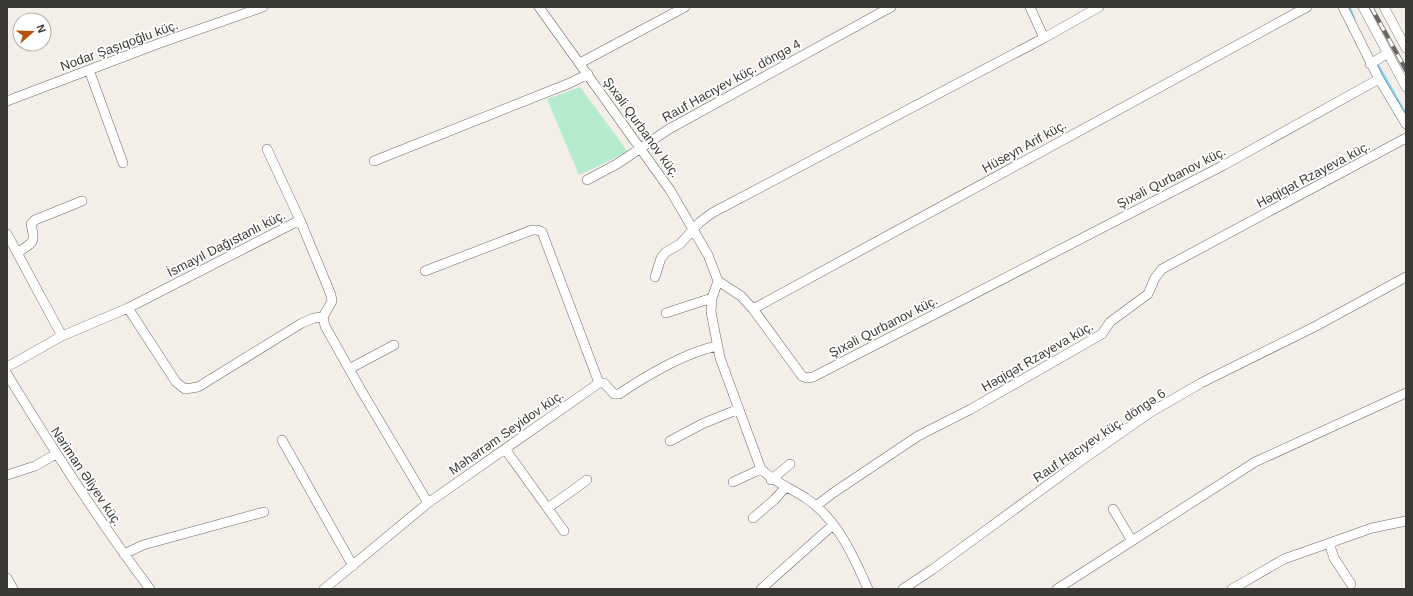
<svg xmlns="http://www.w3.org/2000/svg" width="1413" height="596" font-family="Helvetica,sans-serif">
	<rect width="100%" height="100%" fill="#f3efe8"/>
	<path fill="#b5eccd" d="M580,87L628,152L579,175L547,99Z"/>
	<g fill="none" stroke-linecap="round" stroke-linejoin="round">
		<path stroke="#81d4fa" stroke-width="3" d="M1349,7L1354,19
			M1377,64L1406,115"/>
		<g stroke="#6c6963" stroke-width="10">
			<path id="street" d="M539,7L670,190L708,255L718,281L741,296L753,309L802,376L807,378L813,377L1224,165L1379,79
				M1030,7L1044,38
				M1343,7L1379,79L1406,124
				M1363,7L1406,87
				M1384,7L1406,48
				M580,63L685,7
				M1370,64L1387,54
				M89,70L123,163
				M7,101L160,43L263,7
				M267,149L300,220
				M374,161L570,83L588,74
				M587,180L617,164L669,129L891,7
				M7,234L62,336
				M17,253C33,242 36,244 31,224L35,220L82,201
				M425,271L532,230H537L542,232L599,383
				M655,277L661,258L666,252L680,244L700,222L712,213L1044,38L1099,7
				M718,281L712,298L711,312L720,358L761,469C775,483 791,488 807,499C837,519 854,557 868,589
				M128,308L176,382L185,389L198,387L302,323L314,318L323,317
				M753,309L1307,7
				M666,313L712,298
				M7,367L62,336L128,308L300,220L331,295L332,301L323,317L325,326L361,390L428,503
				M349,369L394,345
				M7,374C52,448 98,520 150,589
				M282,440L353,566
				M670,441L704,423L739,409
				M505,449L564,531
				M7,475L35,466L56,454
				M771,480L790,464
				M733,482L761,469
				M816,506L833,493L918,436L971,409L1102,334L1110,322L1148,294L1155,278L1162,269L1406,138
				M548,508L587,480
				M1113,509L1132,541
				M753,518L774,500L785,488
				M1329,543L1334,558L1351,584
				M124,554L143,545L264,512
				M7,578L13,589
				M324,589L428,503L599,383H604L614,394H619C644,377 688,351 718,346
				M761,589L833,525
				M903,589L933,569L1082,460L1151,412L1201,383L1316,326L1406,277
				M1057,589L1255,462L1406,393
				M1232,589L1284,559L1372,528L1406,521"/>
		</g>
		<use href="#street" stroke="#fff" stroke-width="9"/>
		<g stroke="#696763" stroke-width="4.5">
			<path id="rail" d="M1371,7L1406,70"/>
		</g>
		<use href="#rail" stroke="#fff" stroke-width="3" stroke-dasharray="9" stroke-linecap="butt"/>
	</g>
	<g text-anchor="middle" stroke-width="3.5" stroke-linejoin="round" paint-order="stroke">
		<g font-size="13" fill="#3a3936" stroke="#fff">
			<text transform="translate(119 45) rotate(-20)" y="5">Nodar Şaşıqoğlu küç.</text>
			<text transform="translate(731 80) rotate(-29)" y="5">Rauf Hacıyev küç. döngə 4</text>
			<text transform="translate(642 127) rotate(54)" y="5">Şıxəli Qurbanov küç.</text>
			<text transform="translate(1024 146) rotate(-29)" y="5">Hüseyn Arif küç.</text>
			<text transform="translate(1313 174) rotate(-28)" y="5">Həqiqət Rzayeva küç.</text>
			<text transform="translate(1171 177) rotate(-27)" y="5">Şıxəli Qurbanov küç.</text>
			<text transform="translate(226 243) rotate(-27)" y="5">İsmayıl Dağıstanlı küç.</text>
			<text transform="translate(883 326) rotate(-27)" y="5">Şıxəli Qurbanov küç.</text>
			<text transform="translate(1037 356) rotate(-30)" y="5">Həqiqət Rzayeva küç.</text>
			<text transform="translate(506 432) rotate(-35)" y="5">Məhərrəm Seyidov küç.</text>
			<text transform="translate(1099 435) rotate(-34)" y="5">Rauf Hacıyev küç. döngə 6</text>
			<text transform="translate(87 476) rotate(56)" y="5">Nəriman Əliyev küç.</text>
		</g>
	</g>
	<rect width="1413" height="596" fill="none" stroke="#3a3936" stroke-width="16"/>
	<g transform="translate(32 32) rotate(70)"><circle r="19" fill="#ffffff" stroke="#b0b0af"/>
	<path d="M0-3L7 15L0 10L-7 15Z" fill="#b3530d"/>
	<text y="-6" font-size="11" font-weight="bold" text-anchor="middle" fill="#3a3936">N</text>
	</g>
</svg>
